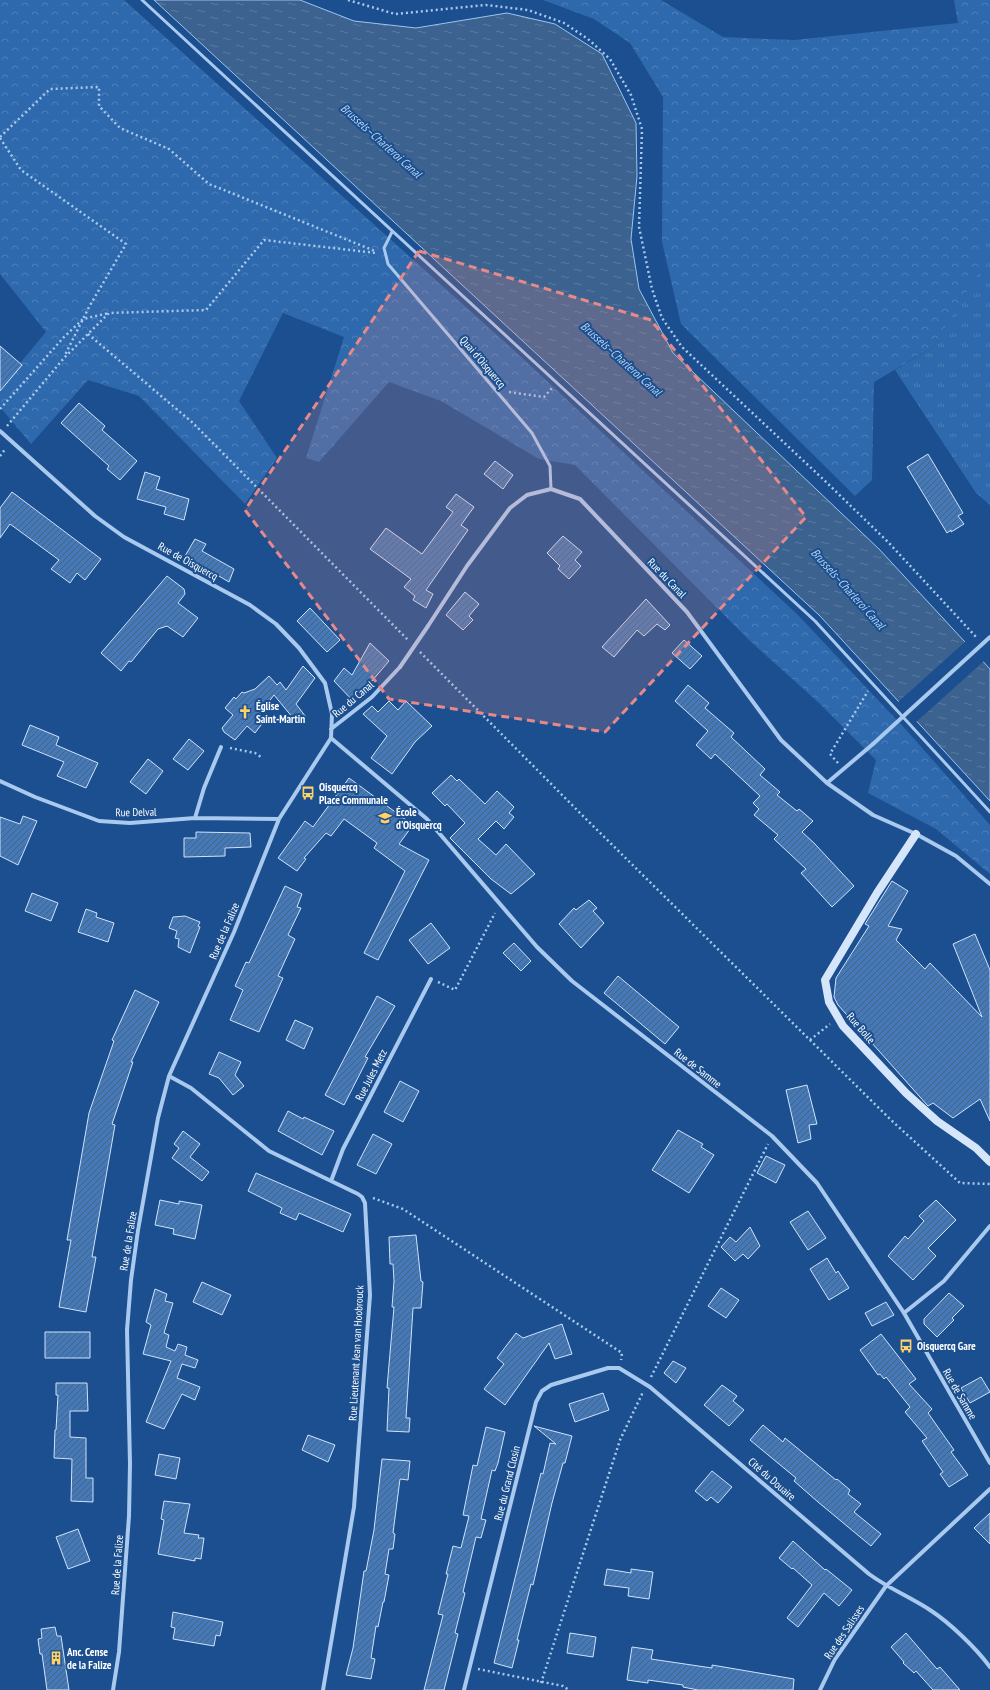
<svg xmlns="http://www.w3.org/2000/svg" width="990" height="1690" font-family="'PT Sans Narrow',sans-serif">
	<defs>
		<pattern id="grass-tufts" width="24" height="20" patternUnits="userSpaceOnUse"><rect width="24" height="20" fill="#2e69ad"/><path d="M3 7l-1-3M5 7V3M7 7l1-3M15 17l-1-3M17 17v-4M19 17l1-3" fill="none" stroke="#4d80b9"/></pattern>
		<pattern id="forest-crowns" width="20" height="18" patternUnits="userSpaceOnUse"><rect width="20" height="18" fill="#2e69ad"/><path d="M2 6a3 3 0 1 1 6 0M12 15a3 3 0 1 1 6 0" fill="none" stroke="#4d80b9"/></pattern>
		<pattern id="water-ripples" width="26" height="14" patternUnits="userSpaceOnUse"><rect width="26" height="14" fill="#3c6290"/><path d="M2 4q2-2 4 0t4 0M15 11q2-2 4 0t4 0" fill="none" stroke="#597aa1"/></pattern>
		<pattern id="building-hatch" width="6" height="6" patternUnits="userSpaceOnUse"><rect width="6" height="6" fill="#4478b7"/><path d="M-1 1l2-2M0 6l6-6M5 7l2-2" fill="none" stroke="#486282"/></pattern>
	</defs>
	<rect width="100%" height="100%" fill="#1b4f8f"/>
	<path fill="url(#grass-tufts)" d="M990,226V505L976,493L895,370L933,347L980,269L982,227Z"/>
	<path fill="url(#forest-crowns)" d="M0,0H124L506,343L798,615L909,733L990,825V874L936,829L868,793L876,760L819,703L750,641L575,465L539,459L441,401L389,382L319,462L306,458L344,337L283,313L239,401L277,458L245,504L139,396L88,380L31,444L0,407V387L46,332L0,274Z
		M543,0H661L723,37L794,40L958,23L954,0H990V226L982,227L981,269L933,347L874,382L872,480L855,496L681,324L662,242L663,97L630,43L594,19Z"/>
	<path fill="url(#water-ripples)" stroke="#9cc4f0" d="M154,0H300L354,21L416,28L507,13L555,24L602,54L636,123L637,176L631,239L639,289L673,353L879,549L990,669V801L820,616Z"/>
	<path fill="#1b4f8f" d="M966,641L984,661L915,723L897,703Z"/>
	<path fill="url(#building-hatch)" stroke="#cfe3fa" d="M0,346L22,365L0,391Z
		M79,403L105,426L102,430L137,461L120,480L107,469L109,466L61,423Z
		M928,454L963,513L958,516L964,524L951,532V530L947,533L907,467Z
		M495,461L513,475L503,489L484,474Z
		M145,472L160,477L156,489L189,499L184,520L164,514L166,507L137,499Z
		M12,492L101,559L85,580L77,573L70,583L51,569L59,560L10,524L0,538V508Z
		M456,494L474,507L461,525L468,530L426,590L433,594L426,608L413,600L415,596L404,587L411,579L370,549L386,528L422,554L453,512L446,507Z
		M563,536L582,552L575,560L581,566L569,579L558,569L560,566L547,553Z
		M195,539L206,544L202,551L234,569L229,582L185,556Z
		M167,576L184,589L185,594L178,603L198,618L183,637L167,626L158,629L131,662L129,661L121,671L101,653Z
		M465,592L479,604L469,616L473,620L463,630L446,615Z
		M646,599L670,625L665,630L657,624L644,636L637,630L614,657L602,647Z
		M310,608L340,640L327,652L297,621Z
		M684,640L702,656L690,669L672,653Z
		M370,643L389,661L354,702L334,681L344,668L352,675Z
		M303,666L315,678L296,704L306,717L298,724L274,695L258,716L264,721L255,733L247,726L235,740L224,732L222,728L233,715L225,708L234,697L236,699L242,692L244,693L255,689L269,676L277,685L280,682L286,690Z
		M688,685L709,703L705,708L734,733L731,737L765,769L760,775L780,792L777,795L797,811L799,809L813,821L802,832L814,843L854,886L832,907L801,873L806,869L774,839L778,835L754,815L759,809L753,803L760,796L715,754L711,759L696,745L708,731L675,701Z
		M389,701L398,710L406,701L432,726L415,742L392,774L371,758L387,736L363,714L372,706L378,712Z
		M30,725L59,737L56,745L98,763L86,788L57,776L64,762L22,745Z
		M189,739L204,751L188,770L173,759Z
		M148,759L163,771L146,794L130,782Z
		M451,775L457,781L459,779L485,804L497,791L514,807L509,813L514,817L504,829L496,821L478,839L496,855L506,844L535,874L511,894L491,879L450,838L465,823L447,804L445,806L432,793Z
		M349,778L413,825L399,844L429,860L378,960L364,953L405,871L374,848L377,843L344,819L331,836L326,833L304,858L306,859L297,871L278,858L305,821L313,827Z
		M23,816L37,821L18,865L0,856V817L20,824Z
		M196,832L250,833L251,847L225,848V856L184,857V838H196Z
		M892,881L908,891L888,926L902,929L896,940L925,969L930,963L982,1017L953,944L975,934L990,970V1121L980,1099L953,1118L933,1103L928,1106L838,1005L834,997L836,978L869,926L865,924Z
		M285,886L302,894L297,907L301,908L288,935L295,939L278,976L283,978L259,1032L230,1020L243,990L235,986L246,962L249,963Z
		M32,893L58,903L51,921L25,911Z
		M589,900L597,908L593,911L604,923L581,948L559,924L574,908L576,910Z
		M86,909L97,913L96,917L114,923L108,942L78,932Z
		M185,916L200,922L198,926L200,927L190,953L178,947L179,939L175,938L177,931L169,928L173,917Z
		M431,923L450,948L428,964L409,940Z
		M514,943L531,961L521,971L503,953Z
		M618,976L679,1027L665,1044L604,993Z
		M135,990L159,1002L131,1062H133L112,1124L115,1125L92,1257H96L86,1312L59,1307L71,1240H67L89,1113L114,1041L112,1040Z
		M377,996L395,1006L365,1057L368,1058L344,1105L325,1095Z
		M295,1020L313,1028L304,1049L286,1040Z
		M219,1052L241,1062L235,1075L244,1086L233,1095L219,1078L209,1074Z
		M400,1081L419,1091L403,1122L384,1112Z
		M807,1085L817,1124L809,1125L811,1139L798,1143L786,1090Z
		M288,1111L303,1119L304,1117L334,1131L322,1155L278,1131Z
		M678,1130L703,1144L701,1147L714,1155L689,1193L652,1170Z
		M183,1131L200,1144L190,1157L209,1172L202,1181L172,1158L179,1148L174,1144Z
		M373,1134L392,1144L376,1174L357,1165Z
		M766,1156L785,1165L776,1183L757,1173Z
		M256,1173L351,1214L343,1232L299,1213L296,1220L280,1213L282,1208L248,1191Z
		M160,1200L179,1204V1201L202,1205L195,1239L173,1234L174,1229L155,1225Z
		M936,1200L956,1220L928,1248L936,1256L913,1280L888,1256L905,1236L908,1239L924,1221L919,1216Z
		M808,1211L826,1238L808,1250L790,1222Z
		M750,1227L760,1246L748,1259L743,1254L735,1261L721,1247L730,1237L736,1242Z
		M416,1235L421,1281L423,1282L421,1308H413L406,1418H410L409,1432L387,1431L389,1388H387L394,1307H392L394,1281L393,1264H390L389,1237Z
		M827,1258L836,1273L838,1271L849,1288L829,1300L810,1269Z
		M202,1282L231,1295L222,1315L193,1302Z
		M721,1288L739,1300L726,1318L708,1306Z
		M155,1289L167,1294L165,1301L173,1303L164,1333L169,1335L166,1347L175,1351L178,1344L187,1347L185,1355L198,1360L195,1368L182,1364L177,1378L200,1387L195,1400L182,1394L164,1429L146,1422L171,1361L143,1354L151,1325L146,1322Z
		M949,1293L964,1306L952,1318L954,1320L937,1337L924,1324V1319Z
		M886,1302L894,1315L872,1326L865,1313Z
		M562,1324L572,1354L555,1359L549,1343L505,1405L484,1389L504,1364L497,1358L516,1333L523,1338Z
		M45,1332H90V1358H45Z
		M881,1334L916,1379L909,1384L932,1409L928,1413L954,1450L951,1452L968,1475L949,1487L940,1474L943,1472L922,1441L927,1438L905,1412L910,1407L886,1377L884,1379L880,1374L878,1375L860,1350Z
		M673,1361L686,1368L676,1383L664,1373Z
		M981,1377L990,1392L970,1403L961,1388Z
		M56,1383H87L88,1411H70V1437L86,1438V1478H93V1502L71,1501L72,1459L54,1458L55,1430H56L58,1395H56Z
		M722,1385L737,1396L733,1401L744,1410L729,1426L704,1405Z
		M603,1393L609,1410L575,1422L569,1404Z
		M763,1425L783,1442L785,1438L836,1480L837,1479L850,1490L848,1494L861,1504L854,1512L881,1534L871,1546L818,1502L794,1481L796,1478L750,1440Z
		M534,1426L572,1436L565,1463H563L552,1503L533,1585L531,1584L517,1640H519L512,1668L494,1663L541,1473L543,1474L550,1443L556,1444Z
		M486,1427L505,1432L498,1463L495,1471L492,1470L481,1519L486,1520L481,1538L476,1537L463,1592L465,1593L455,1633L458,1634L444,1690H424L443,1615L438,1614L448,1574H446L453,1546L461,1548L469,1516L463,1515L473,1465L477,1466Z
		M308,1435L335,1445L328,1462L302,1450Z
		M159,1454L180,1458L176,1479L155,1475Z
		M382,1459L410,1461L408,1480L400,1479L393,1533L395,1534L393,1549H389L385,1574L389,1575L384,1602H383L378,1627L376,1626L371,1658L375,1659L371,1679L346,1675L353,1648L364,1571H366L374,1530Z
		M712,1471L732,1487L718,1503L711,1497L707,1501L695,1491Z
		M164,1501L190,1504L184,1533L199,1535L198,1538H204L201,1559L195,1558V1561L158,1554L164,1520L161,1519Z
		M990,1513V1544L974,1528Z
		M78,1529L90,1561L68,1569L56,1537Z
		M793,1541L825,1570L826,1569L852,1590L839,1606L824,1593L798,1627L787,1618L812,1585L793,1568L792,1569L779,1558Z
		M607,1569L631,1573V1569L653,1572L649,1599L628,1596L629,1588L604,1585Z
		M173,1612L223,1622L220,1636L216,1635L214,1646L173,1639L175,1628L171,1627Z
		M55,1627L57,1636H61L69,1690H47L42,1654H40L38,1639L42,1638L41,1629Z
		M570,1633L596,1637L593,1657L567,1653Z
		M906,1633L937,1669L940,1667L960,1690H933L916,1671L914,1673L903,1663L904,1662L891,1647Z
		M632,1647L653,1650L651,1659L712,1668V1665L794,1679L793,1690H698L683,1687V1685L648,1680V1683L627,1680Z"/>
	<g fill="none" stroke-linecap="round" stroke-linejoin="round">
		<path stroke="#a9c9ee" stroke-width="2.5" stroke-dasharray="2 3" stroke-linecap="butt" d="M348,0L395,14L486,5L528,10L564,23L588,39L610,59L631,95L642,129L639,227L652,289L662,318L682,347L824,480L888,542L977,638
			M0,137L50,89L99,87V106L120,128L169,149L209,184L375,251
			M0,138L21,170L126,244L89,307L65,355
			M88,334L193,423L408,640
			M509,392L544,397L552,388
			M0,409L64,337L83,319L109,313
			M7,426L64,358L109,313L206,310L264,240L376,253
			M0,456L6,448
			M420,652L583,816L891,1120L960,1183L990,1184
			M230,748L255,753L261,757
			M838,763L830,754L868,691
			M438,982L455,990L495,913
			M810,1040L830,1024
			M373,1198L403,1209L622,1353L621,1360
			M651,1377L768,1144
			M478,1669L563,1686L569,1690
			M541,1683L620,1440L643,1392"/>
		<path stroke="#a9c9ee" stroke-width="3" d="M142,0L815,621L990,812
			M392,232L384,248L388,264L532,433L550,466L551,489"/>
		<path stroke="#a9c9ee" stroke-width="4" d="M0,431L95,516L124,537L250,605L276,624L299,648L325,683L332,714L331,738L279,819L234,932L169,1076L158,1118L138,1230L131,1280L127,1330L130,1464L129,1516L119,1652L113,1690
			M428,626L467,566L510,508L527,495L551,489L580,499L687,612L781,740L827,783L873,815L916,834L956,856L990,884
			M331,729L372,697L400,667
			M331,738L427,819L537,947L572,981L772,1136L817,1183L904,1313L990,1463
			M0,781L35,797L99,821L130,823L195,818L279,819
			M827,783L873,744
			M195,818L204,788L221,747
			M169,1076L191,1088L269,1151L358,1194L362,1197L365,1203L370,1295L354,1507L323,1690
			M331,1181L343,1149L431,979
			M904,1313L944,1281L990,1226
			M464,1690L536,1402L542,1391L551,1385L608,1368H619L650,1387L869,1574C888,1588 910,1597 930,1610C950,1623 976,1648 990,1667
			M820,1690L835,1659L886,1586L990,1489"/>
		<path stroke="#d6e6fa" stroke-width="8" d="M916,834L877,893L825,980L829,1002L843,1026L906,1093L937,1121L976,1148L990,1162"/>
		<path stroke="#a9c9ee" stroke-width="4" d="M400,667L428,626
			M873,744L990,637"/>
	</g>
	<path fill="#e88989" fill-opacity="0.2" stroke="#e88989" stroke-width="3" stroke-dasharray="8 5" stroke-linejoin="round" d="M419,251L651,320L806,517L605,732L389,699L245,510Z"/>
	<defs>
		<g id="church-bare" transform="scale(1.08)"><path d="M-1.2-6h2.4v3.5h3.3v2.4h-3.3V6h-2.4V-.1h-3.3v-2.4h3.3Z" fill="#ffd166" stroke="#1b4f8f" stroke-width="2.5" paint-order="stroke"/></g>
		<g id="bus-bare" transform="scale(1.08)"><path d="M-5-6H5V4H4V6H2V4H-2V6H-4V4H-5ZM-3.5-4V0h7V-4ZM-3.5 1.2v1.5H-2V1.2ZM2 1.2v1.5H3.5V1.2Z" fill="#ffd166" stroke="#1b4f8f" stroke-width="2.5" paint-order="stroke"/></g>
		<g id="school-bare" transform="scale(1.08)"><path d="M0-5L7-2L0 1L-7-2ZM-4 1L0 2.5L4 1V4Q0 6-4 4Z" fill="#ffd166" stroke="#1b4f8f" stroke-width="2.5" paint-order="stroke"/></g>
		<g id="building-bare" transform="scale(1.08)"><path d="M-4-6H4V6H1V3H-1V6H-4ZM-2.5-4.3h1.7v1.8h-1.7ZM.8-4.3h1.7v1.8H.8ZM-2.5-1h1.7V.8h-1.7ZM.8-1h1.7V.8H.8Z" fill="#ffd166" stroke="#1b4f8f" stroke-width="2.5" paint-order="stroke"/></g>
	</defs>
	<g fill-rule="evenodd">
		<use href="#church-bare" x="245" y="712"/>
		<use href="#bus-bare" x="308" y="793"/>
		<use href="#school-bare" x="385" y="818"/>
		<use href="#bus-bare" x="906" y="1346"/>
		<use href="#building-bare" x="56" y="1658"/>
	</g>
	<g text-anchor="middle" stroke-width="4" stroke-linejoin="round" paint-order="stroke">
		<g font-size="11" fill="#fff" stroke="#1b4f8f">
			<text transform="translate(483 362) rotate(50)" y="4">Quai d'Oisquercq</text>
			<text transform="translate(188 561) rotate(29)" y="4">Rue de Oisquercq</text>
			<text transform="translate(667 578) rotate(46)" y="4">Rue du Canal</text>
			<text transform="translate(353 699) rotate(-40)" y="4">Rue du Canal</text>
			<text transform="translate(136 812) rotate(-1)" y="4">Rue Delval</text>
			<text transform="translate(224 931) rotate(-67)" y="4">Rue de la Falize</text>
			<text transform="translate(861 1028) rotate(49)" y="4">Rue Bolle</text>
			<text transform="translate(698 1068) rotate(38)" y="4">Rue de Samme</text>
			<text transform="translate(371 1075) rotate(-63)" y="4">Rue Jules Metz</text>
			<text transform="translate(128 1241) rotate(-81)" y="4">Rue de la Falize</text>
			<text transform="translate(356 1353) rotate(-87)" y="4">Rue Lieutenant Jean van Hoobrouck</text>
			<text transform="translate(960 1394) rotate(60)" y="4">Rue de Samme</text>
			<text transform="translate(772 1479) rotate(41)" y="4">Cité du Douaire</text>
			<text transform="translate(507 1483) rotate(-76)" y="4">Rue du Grand Closin</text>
			<text transform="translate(117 1565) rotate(-86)" y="4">Rue de la Falize</text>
			<text transform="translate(844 1632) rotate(-56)" y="4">Rue des Salisses</text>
		</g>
		<g font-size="11" font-weight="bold" fill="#fff" stroke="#1b4f8f" text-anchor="start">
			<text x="256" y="710">Église<tspan x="256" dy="13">Saint-Martin</tspan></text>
			<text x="319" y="791">Oisquercq<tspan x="319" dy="13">Place Communale</tspan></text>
			<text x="396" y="816">École<tspan x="396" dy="13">d'Oisquercq</tspan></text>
			<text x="917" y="1350">Oisquercq Gare</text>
			<text x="67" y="1656">Anc. Cense<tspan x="67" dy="13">de la Falize</tspan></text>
		</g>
		<g font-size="12" font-style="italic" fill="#b5d3f5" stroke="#1b4f8f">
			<text transform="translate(381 141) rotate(42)" y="4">Brussels–Charleroi Canal</text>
			<text transform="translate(621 359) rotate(42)" y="4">Brussels–Charleroi Canal</text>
			<text transform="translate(848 589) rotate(48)" y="4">Brussels–Charleroi Canal</text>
		</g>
	</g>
</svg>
